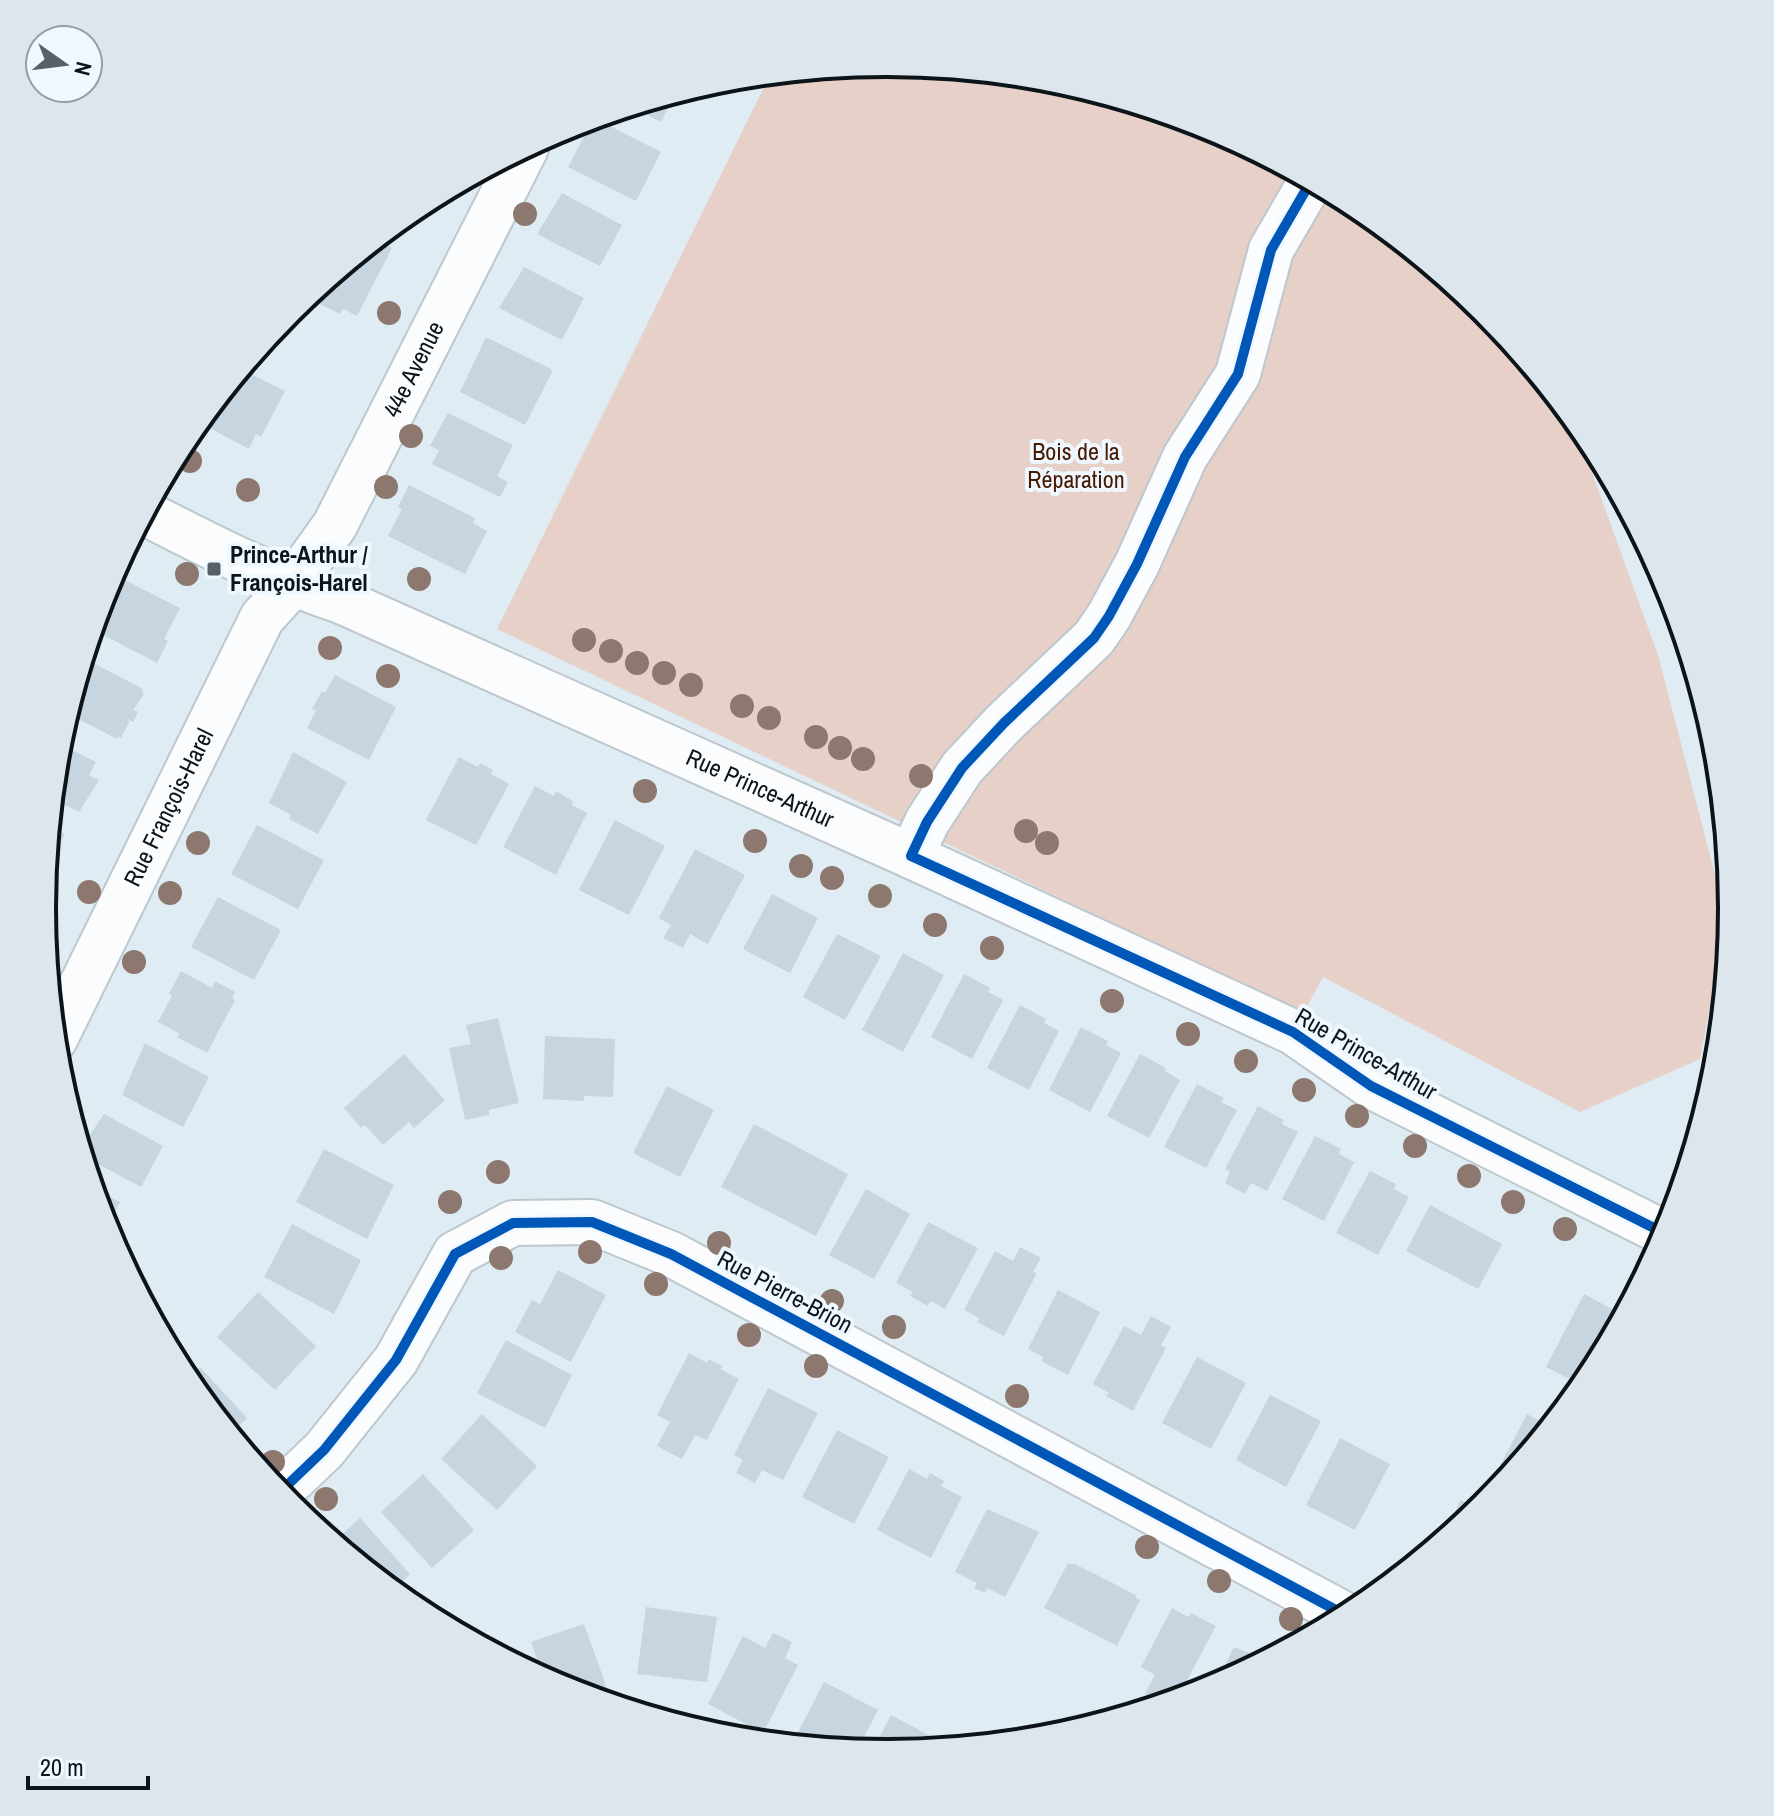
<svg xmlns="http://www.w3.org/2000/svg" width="1774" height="1816" font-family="'Archivo Narrow',sans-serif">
	<rect width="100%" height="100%" fill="#dfecf4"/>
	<path fill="#e6d0c8" d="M887,63L1052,79L1211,127L1357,206L1485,311L1590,439L1599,455L1591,470L1658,655L1726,917L1700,1059L1580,1112L1323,977L1303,1014L497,629L770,75Z"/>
	<path fill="#c6d5e0" d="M676,93L661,122L631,107L636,105Z
		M594,118L661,152L636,201L568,167Z
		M562,193L622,225L600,266L537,234Z
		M380,237L378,241L392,248L357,316L343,309L340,314L306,297Z
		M524,267L584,298L562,340L499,308Z
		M486,337L553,370L525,425L460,392Z
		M241,369L285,391L261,437L256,434L249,449L198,422Z
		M448,413L513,445L497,476L508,482L500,497L432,464L439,450L430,446Z
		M409,485L475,518L473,523L487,531L465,574L388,536L402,509L398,507Z
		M119,577L180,608L164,639L168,641L157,663L94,630Z
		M84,658L143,689L142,693L144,694L133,710L138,712L133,722L128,719L129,722L121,738L118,737L117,739L67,713Z
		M335,675L396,707L369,760L307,728L316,711L312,709L322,691L325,693Z
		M58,743L96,762L89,775L99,780L79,812L53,799Z
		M293,752L347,782L318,834L289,819L291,815L269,803Z
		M459,757L478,767L480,763L493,770L491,774L509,784L476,845L426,820Z
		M535,786L554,796L556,791L573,801L572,805L587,813L556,875L503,847Z
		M615,820L665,846L629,915L579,890Z
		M257,825L324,860L298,909L231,874Z
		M50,826L65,834L51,861L54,862L45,879Z
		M695,849L745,875L708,944L690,934L683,948L663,938L671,925L659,918Z
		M772,894L818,918L790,973L743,949Z
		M218,897L281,930L254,980L191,947Z
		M837,934L881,956L845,1020L803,997Z
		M903,953L944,975L903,1052L862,1030Z
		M181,971L212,988L215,981L235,992L232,998L235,1000L207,1053L177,1037L180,1034L158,1022L172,996L169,994Z
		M964,974L990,988L988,992L1003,1000L972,1059L931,1037Z
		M1020,1005L1046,1019L1044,1023L1059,1031L1029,1090L987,1068Z
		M498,1018L519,1103L489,1110V1115L465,1120L449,1048L471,1044L466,1025Z
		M1081,1027L1108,1041L1106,1045L1121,1053L1090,1112L1049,1090Z
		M545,1036L615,1039L613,1097L584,1096V1101L543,1099Z
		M145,1043L209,1077L183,1127L122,1095Z
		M404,1054L445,1100L414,1128L409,1122L383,1145L365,1125L361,1128L344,1108Z
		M1140,1054L1166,1068L1165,1071L1180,1080L1149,1138L1107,1116Z
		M1197,1084L1224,1098L1221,1102L1237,1110L1206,1168L1164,1147Z
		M667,1086L714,1110L680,1177L633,1153Z
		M1258,1106L1284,1120L1282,1124L1298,1132L1267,1191L1251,1183L1245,1194L1225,1183L1230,1172L1225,1169Z
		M104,1114L163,1146L141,1187L83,1156L81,1148Z
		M754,1124L848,1174L816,1236L721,1187Z
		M1315,1136L1341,1149L1339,1154L1354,1162L1324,1221L1282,1199Z
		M324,1149L394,1185L367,1239L296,1202Z
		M1370,1171L1396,1184L1394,1189L1409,1197L1378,1255L1336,1233Z
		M93,1188L120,1202L106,1230Z
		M866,1189L910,1214L874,1279L829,1255Z
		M1430,1205L1502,1244L1478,1289L1406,1251Z
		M928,1222L978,1248L945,1309L931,1301L928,1306L910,1296L913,1292L896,1283Z
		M292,1224L361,1260L334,1314L264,1277Z
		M1020,1247L1041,1258L1033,1272L1037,1273L1004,1336L977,1322L979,1318L964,1310L995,1251L1013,1261Z
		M558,1270L606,1295L571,1362L515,1332L532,1300L540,1304Z
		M1058,1290L1100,1312L1068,1375L1041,1361L1043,1357L1028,1349Z
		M258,1292L316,1346L275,1390L217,1337Z
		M1584,1294L1623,1315L1583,1386L1546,1367Z
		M1151,1316L1171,1327L1161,1345L1166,1348L1133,1411L1106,1396L1109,1393L1093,1384L1124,1326L1141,1335Z
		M506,1340L572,1375L545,1428L477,1393Z
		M689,1353L707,1363L708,1359L723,1366L720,1369L739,1379L707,1440L695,1435L682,1459L657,1446L670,1422L657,1415Z
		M1197,1357L1246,1383L1211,1449L1162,1423Z
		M200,1367L247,1418L231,1434L186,1379Z
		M768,1388L818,1413L783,1480L762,1470L755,1483L736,1473L743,1460L734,1455Z
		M1270,1395L1321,1421L1286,1487L1236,1460Z
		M482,1414L537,1466L497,1510L441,1459Z
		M1527,1414L1550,1426L1496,1491L1489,1487Z
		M837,1430L889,1457L854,1524L802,1497Z
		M1340,1438L1390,1464L1355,1530L1306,1505Z
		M909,1469L927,1479L930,1473L944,1481L941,1486L962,1497L931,1558L877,1530Z
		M423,1474L474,1530L432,1568L381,1512Z
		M1461,1500L1479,1510L1439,1543Z
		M987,1509L1039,1532L1005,1597L987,1588L985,1593L974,1588L977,1583L955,1572Z
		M360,1518L410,1574L393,1590L334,1542Z
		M1068,1563L1073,1565V1563L1105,1579L1137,1596L1135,1598L1140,1600L1117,1646L1044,1608Z
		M646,1607L717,1617L707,1682L637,1674Z
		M1172,1608L1188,1617L1191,1613L1216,1626L1177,1699L1162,1703L1145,1694L1155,1675L1141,1667Z
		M584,1624L609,1694L597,1699L563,1688L544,1678L531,1642Z
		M773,1633L792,1642L785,1658L798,1665L763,1733L708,1704L743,1636L765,1648Z
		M1234,1647L1266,1659L1214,1687Z
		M824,1682L878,1710L857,1750L792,1744Z
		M891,1715L940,1741L936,1748L887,1753L872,1752Z"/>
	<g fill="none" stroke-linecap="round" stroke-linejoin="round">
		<g stroke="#bdc7cd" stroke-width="48">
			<g id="minor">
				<path id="s1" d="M145,513C209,546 272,578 341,601L911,856L1293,1032L1371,1086L1666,1234"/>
				<path d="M911,856L927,822L962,768L1004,723L1094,638L1109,616L1137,564L1185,457L1238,374L1271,250L1311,181"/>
				<path id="s2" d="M55,1039L262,618L292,585L335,525L526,148"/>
				<path d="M279,1493L324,1450L396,1360L455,1254L513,1223L592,1222L671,1254L1347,1616"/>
			</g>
		</g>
		<use href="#minor" stroke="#fafcfd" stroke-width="44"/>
		<g stroke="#eff8fe" stroke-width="15">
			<path id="cycleway" d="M1311,181L1271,250L1238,374L1185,457L1137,564L1109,616L1094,638L1004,723L962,768L927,822L911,856L1293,1032L1371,1086L1666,1234
				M279,1493L324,1450L396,1360L455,1254L513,1223L592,1222L671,1254L1347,1616"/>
		</g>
		<use href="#cycleway" stroke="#0057b8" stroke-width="10"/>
	</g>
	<g fill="#8c786e">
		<circle cx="525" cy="214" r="12"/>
		<circle cx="389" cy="313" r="12"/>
		<circle cx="411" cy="436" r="12"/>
		<circle cx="190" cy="461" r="12"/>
		<circle cx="386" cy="487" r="12"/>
		<circle cx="248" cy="490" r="12"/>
		<circle cx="187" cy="574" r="12"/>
		<circle cx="419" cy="579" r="12"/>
		<circle cx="584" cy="640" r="12"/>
		<circle cx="330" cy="648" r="12"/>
		<circle cx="611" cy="651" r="12"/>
		<circle cx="637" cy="663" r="12"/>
		<circle cx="664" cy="673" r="12"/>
		<circle cx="388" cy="676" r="12"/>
		<circle cx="691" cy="685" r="12"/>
		<circle cx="742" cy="706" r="12"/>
		<circle cx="769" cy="718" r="12"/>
		<circle cx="816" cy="737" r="12"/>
		<circle cx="840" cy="748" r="12"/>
		<circle cx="863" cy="759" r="12"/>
		<circle cx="921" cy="776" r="12"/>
		<circle cx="645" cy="791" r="12"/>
		<circle cx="1026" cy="831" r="12"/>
		<circle cx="755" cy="841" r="12"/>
		<circle cx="198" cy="843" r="12"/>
		<circle cx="1047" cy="843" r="12"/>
		<circle cx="801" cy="866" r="12"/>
		<circle cx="832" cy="878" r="12"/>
		<circle cx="89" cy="892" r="12"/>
		<circle cx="170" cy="893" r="12"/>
		<circle cx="880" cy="896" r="12"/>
		<circle cx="935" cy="925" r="12"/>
		<circle cx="992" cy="948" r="12"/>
		<circle cx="134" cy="962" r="12"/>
		<circle cx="1112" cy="1001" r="12"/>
		<circle cx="1188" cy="1034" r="12"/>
		<circle cx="1246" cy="1061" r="12"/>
		<circle cx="1304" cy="1090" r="12"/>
		<circle cx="1357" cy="1116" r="12"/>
		<circle cx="1415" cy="1146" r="12"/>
		<circle cx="498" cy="1172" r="12"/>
		<circle cx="1469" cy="1176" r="12"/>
		<circle cx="450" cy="1202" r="12"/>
		<circle cx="1513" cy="1202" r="12"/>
		<circle cx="1565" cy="1229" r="12"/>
		<circle cx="719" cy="1243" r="12"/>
		<circle cx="590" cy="1252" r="12"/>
		<circle cx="501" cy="1258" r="12"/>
		<circle cx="656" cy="1284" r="12"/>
		<circle cx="832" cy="1301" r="12"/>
		<circle cx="894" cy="1327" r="12"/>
		<circle cx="749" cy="1335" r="12"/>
		<circle cx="816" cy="1366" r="12"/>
		<circle cx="1017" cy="1396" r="12"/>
		<circle cx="273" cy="1462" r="12"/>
		<circle cx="326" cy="1499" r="12"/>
		<circle cx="1147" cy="1547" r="12"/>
		<circle cx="1219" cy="1581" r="12"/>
		<circle cx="1291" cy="1619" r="12"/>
	</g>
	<rect fill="#566066" stroke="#eff8fe" stroke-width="3" x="206" y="561" width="16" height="16" rx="4"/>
	<g text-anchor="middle" stroke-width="8" stroke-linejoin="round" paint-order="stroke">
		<g font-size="24" fill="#0c1419" stroke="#eff8fe">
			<text dy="8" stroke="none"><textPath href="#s2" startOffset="762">44e Avenue</textPath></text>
			<text dy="8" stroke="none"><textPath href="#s1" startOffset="674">Rue Prince-Arthur</textPath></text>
			<text dy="8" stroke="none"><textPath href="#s2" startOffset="258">Rue François-Harel</textPath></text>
			<text transform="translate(1366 1054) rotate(30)" y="8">Rue Prince-Arthur</text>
			<text transform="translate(785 1292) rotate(28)" y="8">Rue Pierre-Brion</text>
		</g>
		<g font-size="24" fill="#481901" stroke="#eff8fe">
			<text x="1076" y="460">Bois de la<tspan x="1076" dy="28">Réparation</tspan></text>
		</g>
		<g font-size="24" font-weight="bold" fill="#0c1419" stroke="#eff8fe" text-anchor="start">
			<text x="230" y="563">Prince-Arthur /<tspan x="230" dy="28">François-Harel</tspan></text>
		</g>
	</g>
	<path d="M0 0H1774V1816H0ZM56 908a831 831 0 1 1 1662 0a831 831 0 1 1-1662 0Z" fill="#dde6ec" fill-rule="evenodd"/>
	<path fill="none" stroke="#0c1419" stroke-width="4" d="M56 908a831 831 0 1 1 1662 0a831 831 0 1 1-1662 0Z"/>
	<g transform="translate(64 64) rotate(104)"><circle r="38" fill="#eff8fe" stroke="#949da2" stroke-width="2"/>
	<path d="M0-6L14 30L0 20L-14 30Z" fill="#566066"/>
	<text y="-12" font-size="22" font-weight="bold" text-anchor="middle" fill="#0c1419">N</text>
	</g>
	<path d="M28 1776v12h120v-12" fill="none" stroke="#0c1419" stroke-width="4"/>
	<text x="40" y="1776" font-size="24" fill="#0c1419" stroke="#eff8fe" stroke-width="6" paint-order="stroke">20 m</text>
</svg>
